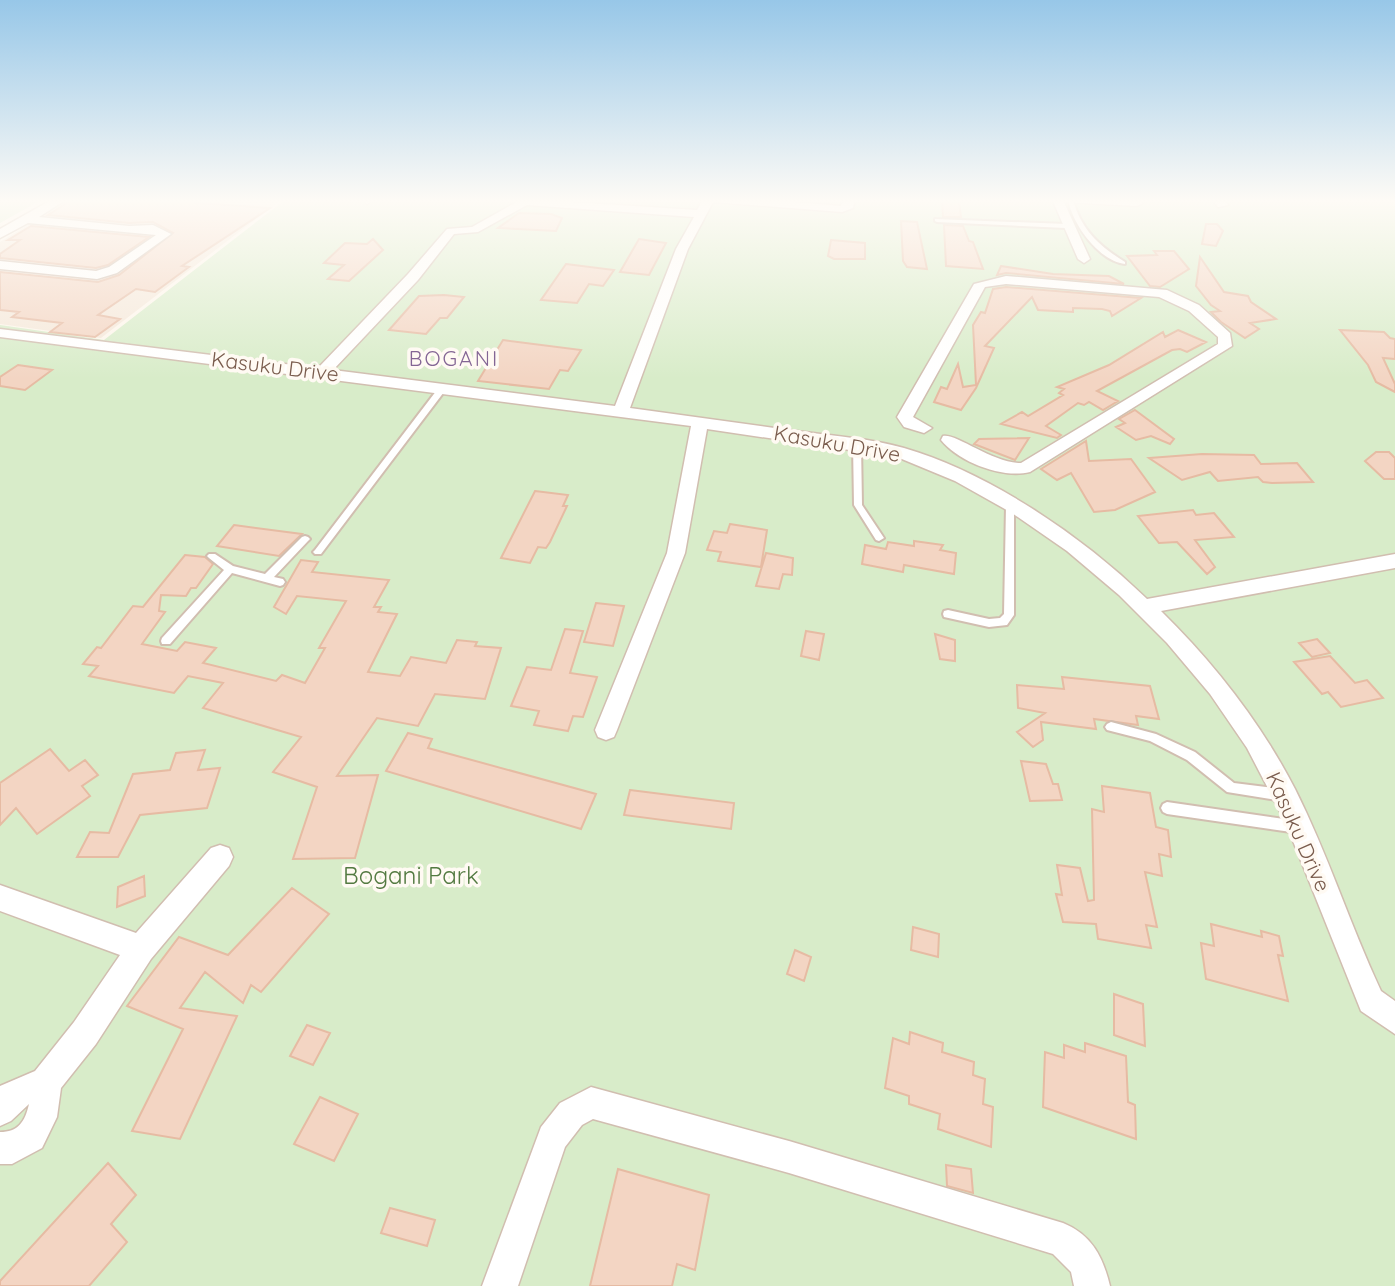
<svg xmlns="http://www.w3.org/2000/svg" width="1395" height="1286" font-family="Quicksand,sans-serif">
	<rect width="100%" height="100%" fill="#fdf6ec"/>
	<path fill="#f5e8da" d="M70,199H282L101,338L0,324V242Z"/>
	<path fill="#d8ecc9" d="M0,199H43L0,223Z
		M286,199H1395V1286H0V325L104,340Z"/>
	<path fill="#f3d5c3" stroke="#e6bba3" stroke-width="2" d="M73,199H203L197,203L270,208L182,266L189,267L155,292L136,289L98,315L120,319L95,337L50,332L62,323L12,317L19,312L0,310V272L98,282L119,275L173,233L153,222L129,223L48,215Z
		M942,200L959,202L961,217H943Z
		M519,213L551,214L562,218L556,231L498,228Z
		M901,221L917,222L927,269L907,267L903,261Z
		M1206,224H1217L1223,231L1216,246L1202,244Z
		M944,225L963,226L969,241L973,242L983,269L946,266Z
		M31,226L149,237L108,265L96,268L0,258V254L20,240H8Z
		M373,239L383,250L349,281L328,279L344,265L324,263L345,243L367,244Z
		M639,239L666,243L649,275L620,272Z
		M831,240L865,243V259H834L828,256Z
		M1154,251H1174L1189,269L1160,287L1150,286L1127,256L1157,255Z
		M1200,257L1224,292L1248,296L1251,302L1276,319L1250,323L1259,329L1245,338L1221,322L1211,312L1220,311L1211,305L1196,286Z
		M566,264L614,270L603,286L589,284L577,303L541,300Z
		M1001,266L1053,274L1109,276L1124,284L1006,273L997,275Z
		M1006,287L1141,298L1112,316L1110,311L1102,309L1073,308V312L1038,310L1032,297L985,346L994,348L976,388L961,410L934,402L941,387L947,389L958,364L963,387L976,385L973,325L981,312L985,313L993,289Z
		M444,295L464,297L447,318H440L426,334L389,330L419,296Z
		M1178,330L1206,342L1187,352L1180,349L1172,350L1097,391L1118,401L1103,410L1089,402L1084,405L1078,403L1046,426L1061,435L1057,438L1001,424L1022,412L1028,416L1063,395L1059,393L1064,389L1057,387L1109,365L1163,332L1165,337Z
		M1340,330L1384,332L1390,338L1395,339V359L1383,358L1395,384V392L1376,382L1368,365Z
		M503,340L581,350L568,371L560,370L549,389L478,381Z
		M18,365L52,370L25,390L0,386V377Z
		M1135,410L1174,439L1170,444L1151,436L1136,440L1116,427L1125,423L1119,419Z
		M1029,438L1015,460L974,444L979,439Z
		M1086,441L1089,461L1131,459L1155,492L1115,510L1094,512L1071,473L1057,480L1041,469Z
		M1376,452H1389L1395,458V479H1384L1365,461Z
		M1202,454L1254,455L1261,464L1297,463L1313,482L1272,483L1263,482L1258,477L1218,481L1210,472L1182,480L1149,458Z
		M535,491L568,495L563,506H567L550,542L546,548L538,547L530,563L501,558Z
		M1193,510L1196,515L1214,513L1234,537L1195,540L1215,567L1207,574L1177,542L1159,543L1138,516Z
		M730,524L767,530L761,567L718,561L721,552L707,550L714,531L727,533Z
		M234,525L302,534L279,556L217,546Z
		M914,541L943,545L940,550L956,553L954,574L904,565L903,572L862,564L865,545L886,549L888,542L914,546Z
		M766,553L793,558L792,575L783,574L779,589L756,586Z
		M185,555L205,557L213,564L196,588H191L186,596L161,595L159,611L165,612L142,644L177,651L185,642L216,648L203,663L276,681L282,675L305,683L325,648H319L346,601L297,596L286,614L274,607L301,560L318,562L312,572L389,580L374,607H381L378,612L397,614L368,672L400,676L411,657L446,663L457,640L477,642L475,646L501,648L485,699L435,694L418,726L377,718L337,776L378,775L355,858L293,859L317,787L273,772L301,737L203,708L223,683L188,676L174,693L89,676L98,666L83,664L97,647L101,648L133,606L143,607Z
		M596,603L624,606L613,646L584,642Z
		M565,629L583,631L570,673L597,677L583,717L573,716L568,731L534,725L539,711L511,706L527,667L551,670Z
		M806,631L824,634L819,660L801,656Z
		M935,634L955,640V661L940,659Z
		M1317,639L1330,653L1312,657L1299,643Z
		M1330,656L1355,683L1367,680L1383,698L1341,707L1328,692L1322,694L1294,662Z
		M1062,677L1150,686L1159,719L1136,716L1138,725L1094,719L1096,729L1041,722L1043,740L1033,747L1017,732L1045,713L1018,708L1017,685L1064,689Z
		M408,733L432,739L428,748L596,794L581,829L386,771Z
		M50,749L69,771L85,760L98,775L82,786L90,796L37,834L16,808L0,825V783Z
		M205,750L198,770L220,768L207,808L140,815L118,857H77L90,832L109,833L133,774L170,770L176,753Z
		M1021,761L1046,764L1053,784H1058L1062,800L1030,801Z
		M1102,786L1150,793L1156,827L1168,830L1171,857L1159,854L1162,876L1145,872L1157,927L1146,925L1151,948L1098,939L1096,924L1063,922L1056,894L1062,895L1057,865L1080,868L1088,901L1094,900L1092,809L1104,812Z
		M630,790L734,803L731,829L624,815Z
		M144,876L145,896L117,907L118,887Z
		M292,888L329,914L261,992L251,985L243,1003L205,972L180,1008L237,1016L180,1139L132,1131L183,1029L127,1006L179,937L228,955Z
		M1211,924L1262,937L1261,931L1279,936L1283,956L1278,955L1288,1001L1206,979L1201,943L1214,946Z
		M913,927L939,934L938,957L911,950Z
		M795,950L811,957L804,981L787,974Z
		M1114,994L1143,1004L1145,1046L1114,1035Z
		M307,1025L330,1033L313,1065L290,1056Z
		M910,1032L943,1043L942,1052L974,1062L973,1075L985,1079L983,1104L993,1107L991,1147L938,1129L940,1114L909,1104V1096L885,1088L893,1038L909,1044Z
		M1085,1043L1126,1056L1128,1102L1135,1105L1136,1139L1043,1107L1045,1052L1064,1058V1045L1085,1052Z
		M320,1097L358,1114L334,1161L294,1144Z
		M108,1163L136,1195L111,1224L127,1242L89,1286H0V1281Z
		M946,1165L971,1169L973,1193L947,1186Z
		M618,1169L709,1195L695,1270L677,1264L672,1286H590Z
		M390,1208L435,1220L427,1246L381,1233Z"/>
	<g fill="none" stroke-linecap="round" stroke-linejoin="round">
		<g stroke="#d1beb0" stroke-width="4">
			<path id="lane" d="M1068,199L1073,200C1081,229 1099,246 1125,262V264C1099,261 1072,224 1068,199Z
				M935,219L1066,224L1069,226L1066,228L937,222L935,221Z
				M440,386L447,388L321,554H315L313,552L315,550Z
				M857,441L861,444L862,505L884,538L879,541L876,540L854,505L853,444Z
				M1010,503L1014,506V615L1007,625L989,627L944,617L943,614L944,611L948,610L989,619L1000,618L1004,614L1006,506Z
				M305,536L308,537L310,539L308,541L274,577L283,579L285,582L283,585L280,586L232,573L170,644H162L161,641L162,638L224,570L209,558L207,556L209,554H215L233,566L265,574L302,537Z
				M1111,722L1156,734L1195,752L1234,783L1283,789L1287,791L1289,795L1287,799L1283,801L1227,792L1187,760L1150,741L1107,730L1105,727L1107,724Z
				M1167,802L1298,821L1302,823L1304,827L1302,831L1298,833L1167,814L1163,812L1161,808L1163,804Z"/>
		</g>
		<g stroke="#d1beb0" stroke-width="3">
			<path id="street" d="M53,199H67L39,217L129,226L153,225L171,234L117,273L97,279L0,269V261L96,271L109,267L156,235L28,223L0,238V229Z
				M363,199H375L367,204Z
				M703,199H760L841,206L844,199H855L853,208L842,212L713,202L688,249L630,408C688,416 746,424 804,432C837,436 872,439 904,448C990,473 1083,537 1147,599L1395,554V568L1161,611C1214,663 1261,723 1295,789C1328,854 1350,925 1381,991L1395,1001V1034L1361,1011L1285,821L1247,748L1210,694L1167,643L1119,595L1067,551L1012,513L955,481L897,457L707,429L685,553L617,730L614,737L606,740L598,737L595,730L667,553L691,426L0,337V329L318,368L408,274L447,229L472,227L522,199L697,210ZM527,205L694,217L676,249L615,406L333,370L418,280L454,234L478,232Z
				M1052,199H1131L1143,203L1137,206L1064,202L1090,259L1084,263L1078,259Z
				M1212,199H1223L1228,205L1218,207Z
				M1006,276L1167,290L1199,305L1230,333L1232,346L1030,472C1002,479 959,462 941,440L943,436C956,433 992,463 1021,463L1218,344V337L1189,311L1159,297L1006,284L985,287L913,417L932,428L924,433L904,427L897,417L974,284Z
				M220,845L229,848L233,857L229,866L151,959L96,1044L61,1088L57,1117L42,1148L12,1164H0V1132C18,1132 25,1122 29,1104L11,1121L0,1126V1086L35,1071L74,1022L120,955L0,911V885L136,933L211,848Z
				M591,1087L789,1141L1063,1223C1092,1235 1103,1257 1110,1286H1074L1071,1272L1053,1254L789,1173L593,1119L582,1125L565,1147L518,1286H482L541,1127L560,1103Z"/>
		</g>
		<use href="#lane" fill="#fff" fill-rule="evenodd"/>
		<use href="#street" fill="#fff" fill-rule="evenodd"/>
	</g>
	<linearGradient id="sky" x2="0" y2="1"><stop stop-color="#97c7e8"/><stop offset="0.53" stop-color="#fefbf6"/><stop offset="1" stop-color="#fefbf6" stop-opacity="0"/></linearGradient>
	<rect width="1395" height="379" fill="url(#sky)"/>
	<g text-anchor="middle" stroke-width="7" stroke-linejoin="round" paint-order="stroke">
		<g font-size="21" letter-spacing="2" fill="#846695" stroke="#fffaf3">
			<text x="454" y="366">BOGANI</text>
		</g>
		<g font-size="21" fill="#7a5c4d" stroke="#fffaf3">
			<text transform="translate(275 367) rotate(7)" y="7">Kasuku Drive</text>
			<text transform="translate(837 444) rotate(10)" y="7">Kasuku Drive</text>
			<text transform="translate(1298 832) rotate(66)" y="7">Kasuku Drive</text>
		</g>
		<g font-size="24" fill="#537a41" stroke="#fffaf3">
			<text x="411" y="884">Bogani Park</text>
		</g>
	</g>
</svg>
